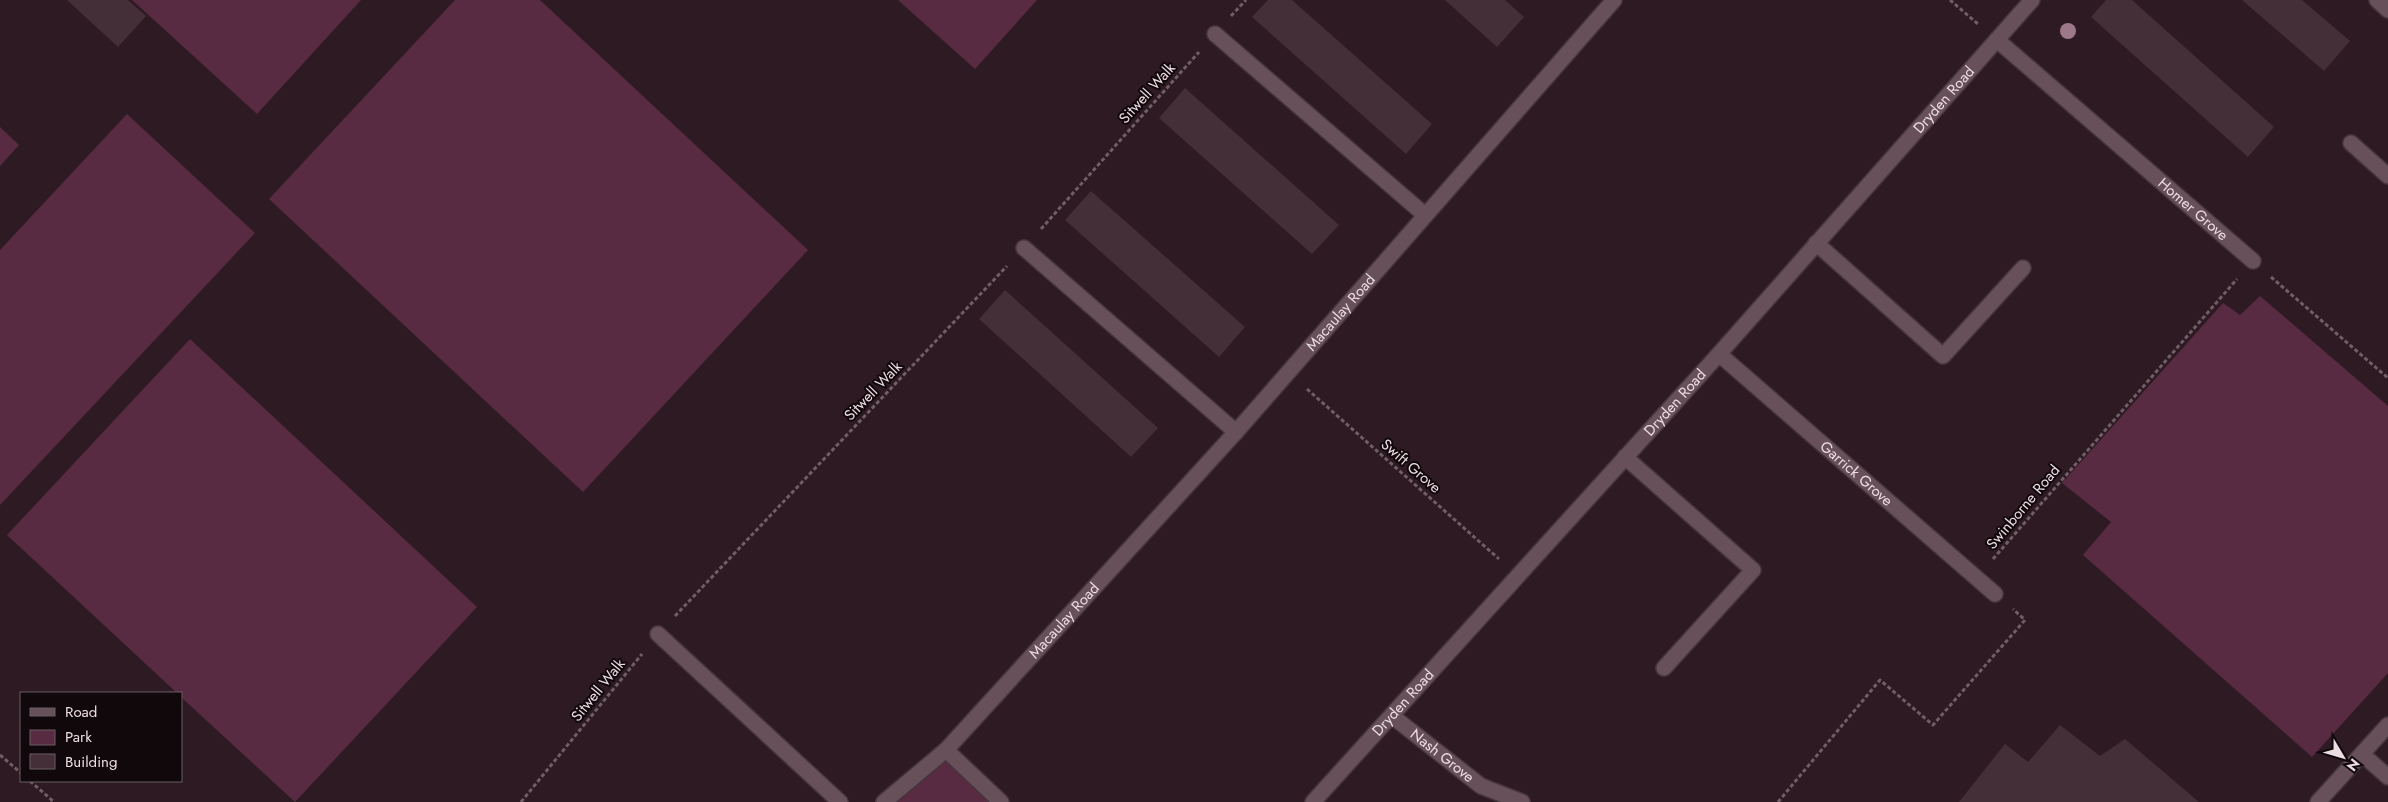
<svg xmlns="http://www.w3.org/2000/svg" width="2388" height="802" font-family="Jost,sans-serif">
	<rect width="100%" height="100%" fill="#2e1a23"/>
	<path fill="#592b42" d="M132,0H361L257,114Z
		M455,0H540L808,250L583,492L269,199Z
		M898,0H1037L975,69Z
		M127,114L255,233L0,505V250Z
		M0,127L19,145L0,166Z
		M2260,296L2388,406V673L2312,757L2083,555L2111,522L2062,483L2223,303L2240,315Z
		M190,339L477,607L295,802L181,697V693H177L7,535Z
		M946,750L1001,802H884Z"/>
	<path fill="#442e38" d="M67,0H128L146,16L118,47Z
		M1268,0H1292L1432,124L1406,154L1252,17Z
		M1445,0H1505L1524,17L1497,47Z
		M2106,0H2132L2274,127L2248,157L2091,17Z
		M2242,0H2302L2350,41L2324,71Z
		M1185,88L1339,225L1312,254L1159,118Z
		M1091,191L1245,327L1219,357L1065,220Z
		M1005,290L1158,428L1131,457L979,319Z
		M2060,725L2100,756L2125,739L2199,802H1959L2005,744L2028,762Z"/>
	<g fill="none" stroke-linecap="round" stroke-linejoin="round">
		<g stroke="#45353c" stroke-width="18">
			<g id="minor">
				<path d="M2377,0L2388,10"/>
				<path d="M1215,34L1425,215"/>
				<path id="s1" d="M1997,40L2253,261"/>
				<path d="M2351,143L2388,176"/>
				<path d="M1816,243L1943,356L2023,268"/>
				<path d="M1024,248L1236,432"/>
				<path id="s2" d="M1719,354L1995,594"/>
				<path d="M1625,457L1753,570L1664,668"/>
				<path d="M658,634L840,802"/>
				<path id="s3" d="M1392,716L1481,786L1522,802"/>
				<path d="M946,750L1001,802"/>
				<path d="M2362,754L2388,777"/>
				<path id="s4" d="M884,802L946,750L1236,432L1614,0"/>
				<path id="s5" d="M1313,802L1719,354L2032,0"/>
				<path d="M2318,802L2388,725"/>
			</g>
		</g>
		<path stroke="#705e66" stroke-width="3" stroke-dasharray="4 2.5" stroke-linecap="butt" d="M1950,0L1978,24
			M1231,16L1246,0
			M1041,229L1199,52
			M2271,277L2388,378
			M1307,389L1499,559
			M1993,559L2237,279
			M675,616L1007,266
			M0,755L21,773
			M30,781L54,802
			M521,802L642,654
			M1778,802L1880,680L1933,725L2025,620L2013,609"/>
		<use href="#minor" stroke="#68505a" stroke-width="15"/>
	</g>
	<circle fill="#9d7888" cx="2068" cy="31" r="8"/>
	<g text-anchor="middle" stroke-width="4" stroke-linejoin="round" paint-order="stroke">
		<g font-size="15" fill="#ecdde3" stroke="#11080c">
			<text transform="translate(1147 93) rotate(-48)" y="5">Sitwell Walk</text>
			<text dy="5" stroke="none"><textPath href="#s5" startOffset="944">Dryden Road</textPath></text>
			<text dy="5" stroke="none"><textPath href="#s1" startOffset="259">Homer Grove</textPath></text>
			<text dy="5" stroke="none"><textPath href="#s4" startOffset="670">Macaulay Road</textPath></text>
			<text transform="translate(873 391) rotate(-46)" y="5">Sitwell Walk</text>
			<text dy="5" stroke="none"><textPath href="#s5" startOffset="539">Dryden Road</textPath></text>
			<text transform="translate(1411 466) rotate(41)" y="5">Swift Grove</text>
			<text dy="5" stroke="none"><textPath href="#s2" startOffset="182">Garrick Grove</textPath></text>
			<text transform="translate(2023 507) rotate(-50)" y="5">Swinborne Road</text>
			<text dy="5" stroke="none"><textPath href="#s4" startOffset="256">Macaulay Road</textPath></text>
			<text transform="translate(598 690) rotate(-51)" y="5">Sitwell Walk</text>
			<text dy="5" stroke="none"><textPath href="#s5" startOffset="134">Dryden Road</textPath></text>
			<text dy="5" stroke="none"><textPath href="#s3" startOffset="64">Nash Grove</textPath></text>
		</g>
	</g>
	<rect x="20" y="692" width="162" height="90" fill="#11080c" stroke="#695d62"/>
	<rect x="30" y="708" width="25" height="8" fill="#68505a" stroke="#695d62"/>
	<text x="65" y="717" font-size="15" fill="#ecdde3">Road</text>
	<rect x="30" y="730" width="25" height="15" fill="#592b42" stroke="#695d62"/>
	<text x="65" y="742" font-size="15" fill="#ecdde3">Park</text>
	<rect x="30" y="754" width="25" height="15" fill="#442e38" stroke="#695d62"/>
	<text x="65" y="767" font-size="15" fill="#ecdde3">Building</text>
	<g transform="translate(2343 757) rotate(128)" stroke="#11080c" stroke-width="4" paint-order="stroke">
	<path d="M0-4L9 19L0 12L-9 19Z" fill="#ecdde3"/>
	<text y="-8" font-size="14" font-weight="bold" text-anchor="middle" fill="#ecdde3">N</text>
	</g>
</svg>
